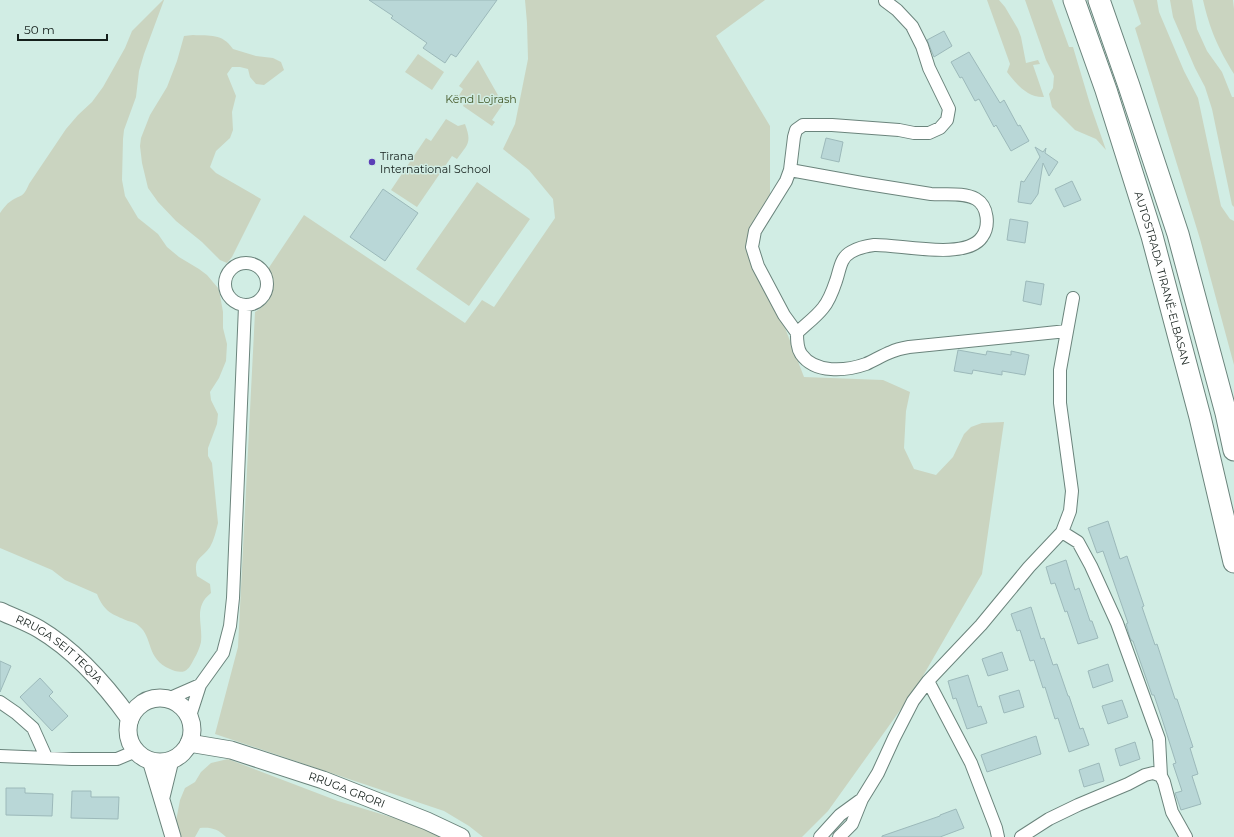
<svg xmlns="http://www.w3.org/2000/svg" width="1234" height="837" font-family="Montserrat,sans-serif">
	<rect width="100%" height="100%" fill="#d1ede4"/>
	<path fill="#cad4c0" d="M163,0H164L144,54L139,71L136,97L124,130L123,139L122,180L125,196L138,218L158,234L167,247L179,257L199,269L207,275L218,288L220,295L223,312V328L227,344L226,361L219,378L210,392L211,400L218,414L217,424L208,448V456L212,463L218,523C216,531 214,540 210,547C201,560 193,557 197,576L210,584L211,593C193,607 203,623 201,642C200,647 197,654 194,659C192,663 189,669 185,671C180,673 174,671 170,669C146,659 153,637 139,626C136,623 132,622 128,621C112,614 104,612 97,594L65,580L52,570L0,548V213C3,209 6,204 11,201C22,194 23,198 29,184L66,129L78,115L92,102L103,87L125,48L132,31Z
		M525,0H765L716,36L770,126V195L755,250L804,377L883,380L910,392L906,411L904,448L914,469L936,475L953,457L964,434L971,427L982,423L1004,422L982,574L916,688L828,811L802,837H483L469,826L444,811L215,734L238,647L255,312C274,300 276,289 268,269L304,215L465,323L482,300L494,307L555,218L553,199L529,170L503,149L515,124L528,59L527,23Z
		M987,0H999L1005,7L1018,29L1021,37L1026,63L1038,60L1040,64L1033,65L1044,97C1028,98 1016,84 1007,72L1010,64Z
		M1025,0H1052L1069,47H1073L1090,104L1106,150L1096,139L1075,130L1052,107L1049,94L1053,88L1054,76L1046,60Z
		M1133,0H1157L1159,12L1184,71L1198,98L1221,206L1230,219L1234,221V365L1200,239L1135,28L1141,24Z
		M1170,0H1192L1197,29L1207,51L1222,72L1232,97H1234V207L1232,205L1212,109L1205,87L1195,68L1173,17Z
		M1203,0H1233L1234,9V74C1218,48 1210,30 1203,0Z
		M193,35C210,36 222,33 233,49L256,56L273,58L281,62L284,70L264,85L256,84L250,77L248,69L240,67H232L227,74L236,96L232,112L233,130L230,138L216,151L210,167L216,173L261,199L232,257L227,263L220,260L202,242L176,221L158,202L148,188L142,163L140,146L141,138L150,115L167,87L177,61L184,36Z
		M418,54L444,72L432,90L405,72Z
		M478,60L503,104L492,120L495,122L492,126L463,106L465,102L458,97L463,89L459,86Z
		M446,119L458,126L465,124C472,143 468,144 457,159L452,156L417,207L391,190L426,138L431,141Z
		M477,182L530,219L469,306L416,269Z
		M228,759L338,801L434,830L448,837H226C218,829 211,827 200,828L195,837H180L175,826L180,800L185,788L195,782L201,772L211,763Z"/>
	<path fill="#b9d7d7" stroke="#9cb9ba" d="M369,0H497L456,57L451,54L445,63L423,48L427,43L391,18L393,16Z
		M944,31L952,46L934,57L927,40Z
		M969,52L1000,103L1004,100L1018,126L1020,125L1029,141L1011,151L996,125L994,127L979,99L975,101L962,77L960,78L951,62Z
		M826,138L843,142L839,162L821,158Z
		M1035,147L1043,152L1046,148L1045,153L1058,162L1049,176L1043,163L1038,194L1031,204L1018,202L1021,181L1024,182L1040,157Z
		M1072,181L1081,200L1064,207L1055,189Z
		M383,189L418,213L385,261L350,237Z
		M1010,219L1028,222L1025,243L1007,240Z
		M1026,281L1044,284L1041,305L1023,301Z
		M958,350L986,355L987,351L1011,355V351L1029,355L1025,375L1002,371V375L973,370L972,374L954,371Z
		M1108,521L1120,559L1127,556L1144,606L1142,607L1155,645L1157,644L1175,699H1177L1193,747L1190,748L1198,774L1192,776L1201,804L1181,810L1175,793L1182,791L1173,764L1176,763L1163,722L1154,695H1152L1133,641H1132L1130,638L1126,624L1128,623L1103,551L1097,553L1088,528Z
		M1066,560L1075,590L1079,588L1090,621H1092L1098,638L1078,644L1067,611L1065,612L1055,583L1051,584L1046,567Z
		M1031,607L1041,639L1044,638L1053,665L1057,664L1068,696H1069L1080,729L1083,728L1089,745L1069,752L1058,718L1055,719L1045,687L1043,688L1034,660L1030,661L1020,630L1017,631L1011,614Z
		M1002,652L1008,670L988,676L982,659Z
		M0,661L11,666L0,692Z
		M1108,664L1113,681L1093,688L1088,671Z
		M968,675L978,707L981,706L987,723L967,729L956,698L953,699L948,681Z
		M40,678L53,692L49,696L68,716L52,731L20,697Z
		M1019,690L1024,707L1004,713L999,696Z
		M1122,700L1128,717L1108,724L1102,706Z
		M1036,736L1041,754L987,772L981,755Z
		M1135,742L1140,759L1120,766L1115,749Z
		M1099,763L1104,781L1084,787L1079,770Z
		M6,788H25V793L53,794L52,816L6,815Z
		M72,791H91V797H119L118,819L71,818Z
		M956,809L964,828L940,837H882V836L940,816V815Z"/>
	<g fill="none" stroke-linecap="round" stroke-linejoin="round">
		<g stroke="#6b847c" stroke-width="14">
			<path id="minor" d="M790,170C837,179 884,187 931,194C945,195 964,192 976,199C988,206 990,226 982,237C966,261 899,244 874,245C866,246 858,248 851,252C840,258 840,270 836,281C833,290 829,301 823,308C816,317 805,325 797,333C797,340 797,348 801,354C815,374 846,371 866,364C875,360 883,355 891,352C897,349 903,348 909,347L1067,331
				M225 284a21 21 0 1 1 42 0a21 21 0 1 1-42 0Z
				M797,333L784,315L758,266L752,247L755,231L786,181L790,170L794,137L796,130L803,125H832L899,130L914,133H929L940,128L947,120L949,109L929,68L922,46L912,26L897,10L885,1
				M1062,532L1078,542L1091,566L1117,623L1159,739L1161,776L1164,782L1172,812L1186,837
				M928,681L971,763L996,828L998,837
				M168,699L200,685
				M0,702L16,713L33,728L46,757
				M189,719L200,685L223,653L230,626L233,598L245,306
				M0,756L72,759H117L136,751
				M820,837L840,815L862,799
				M839,837L852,824L862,799L878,773L894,738L913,701L928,681L981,625L1029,567L1062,532L1070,511L1072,491L1060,403V370L1073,298
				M1021,837L1049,819L1078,805L1128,784L1145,775L1153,773L1161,776"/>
		</g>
		<g stroke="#6b847c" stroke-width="17">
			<path id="tertiary" d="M150,760L173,837
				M162,797L171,760"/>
		</g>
		<g stroke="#6b847c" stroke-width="19">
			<g id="secondary">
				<path id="s1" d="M0,611C13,617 27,622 39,629C76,651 105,684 130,719"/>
				<circle cx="160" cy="730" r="32"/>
				<path id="s2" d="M189,743L231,750L323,780L427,821L461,837"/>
			</g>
		</g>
		<g stroke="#6b847c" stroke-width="23">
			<g id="motorway">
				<path id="s3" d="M1074,0L1106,90L1152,236L1200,417L1234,562"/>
				<path d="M1099,0L1129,86L1178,234L1226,413L1234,450"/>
			</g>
		</g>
		<use href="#minor" stroke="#fff" stroke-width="12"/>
		<use href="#tertiary" stroke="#fff" stroke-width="15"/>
		<use href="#secondary" stroke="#fff" stroke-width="17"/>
		<use href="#motorway" stroke="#fff" stroke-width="21"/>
	</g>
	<circle fill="#5b3fb7" stroke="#d1ede4" stroke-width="1.5" cx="372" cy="162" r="4"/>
	<g text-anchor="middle" stroke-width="3" stroke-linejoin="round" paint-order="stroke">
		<g font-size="11" fill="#435828" stroke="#d1ede4">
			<text x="481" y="103">Kënd Lojrash</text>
		</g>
		<g font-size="11" fill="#141f1b" stroke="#d1ede4" text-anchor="start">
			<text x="380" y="160">Tirana<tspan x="380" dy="13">International School</tspan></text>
		</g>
		<g font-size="11" fill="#141f1b" stroke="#d1ede4">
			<text dy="4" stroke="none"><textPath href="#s3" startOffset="292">AUTOSTRADA TIRANË-ELBASAN</textPath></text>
			<text dy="4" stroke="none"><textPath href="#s1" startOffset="71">RRUGA SEIT TEQJA</textPath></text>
			<text dy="4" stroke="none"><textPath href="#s2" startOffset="165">RRUGA GRORI</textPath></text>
		</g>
	</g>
	<path d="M18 34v6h89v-6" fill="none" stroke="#141f1b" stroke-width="2"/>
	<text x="24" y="34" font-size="12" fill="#141f1b" stroke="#d1ede4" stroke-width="3" paint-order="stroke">50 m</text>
</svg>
